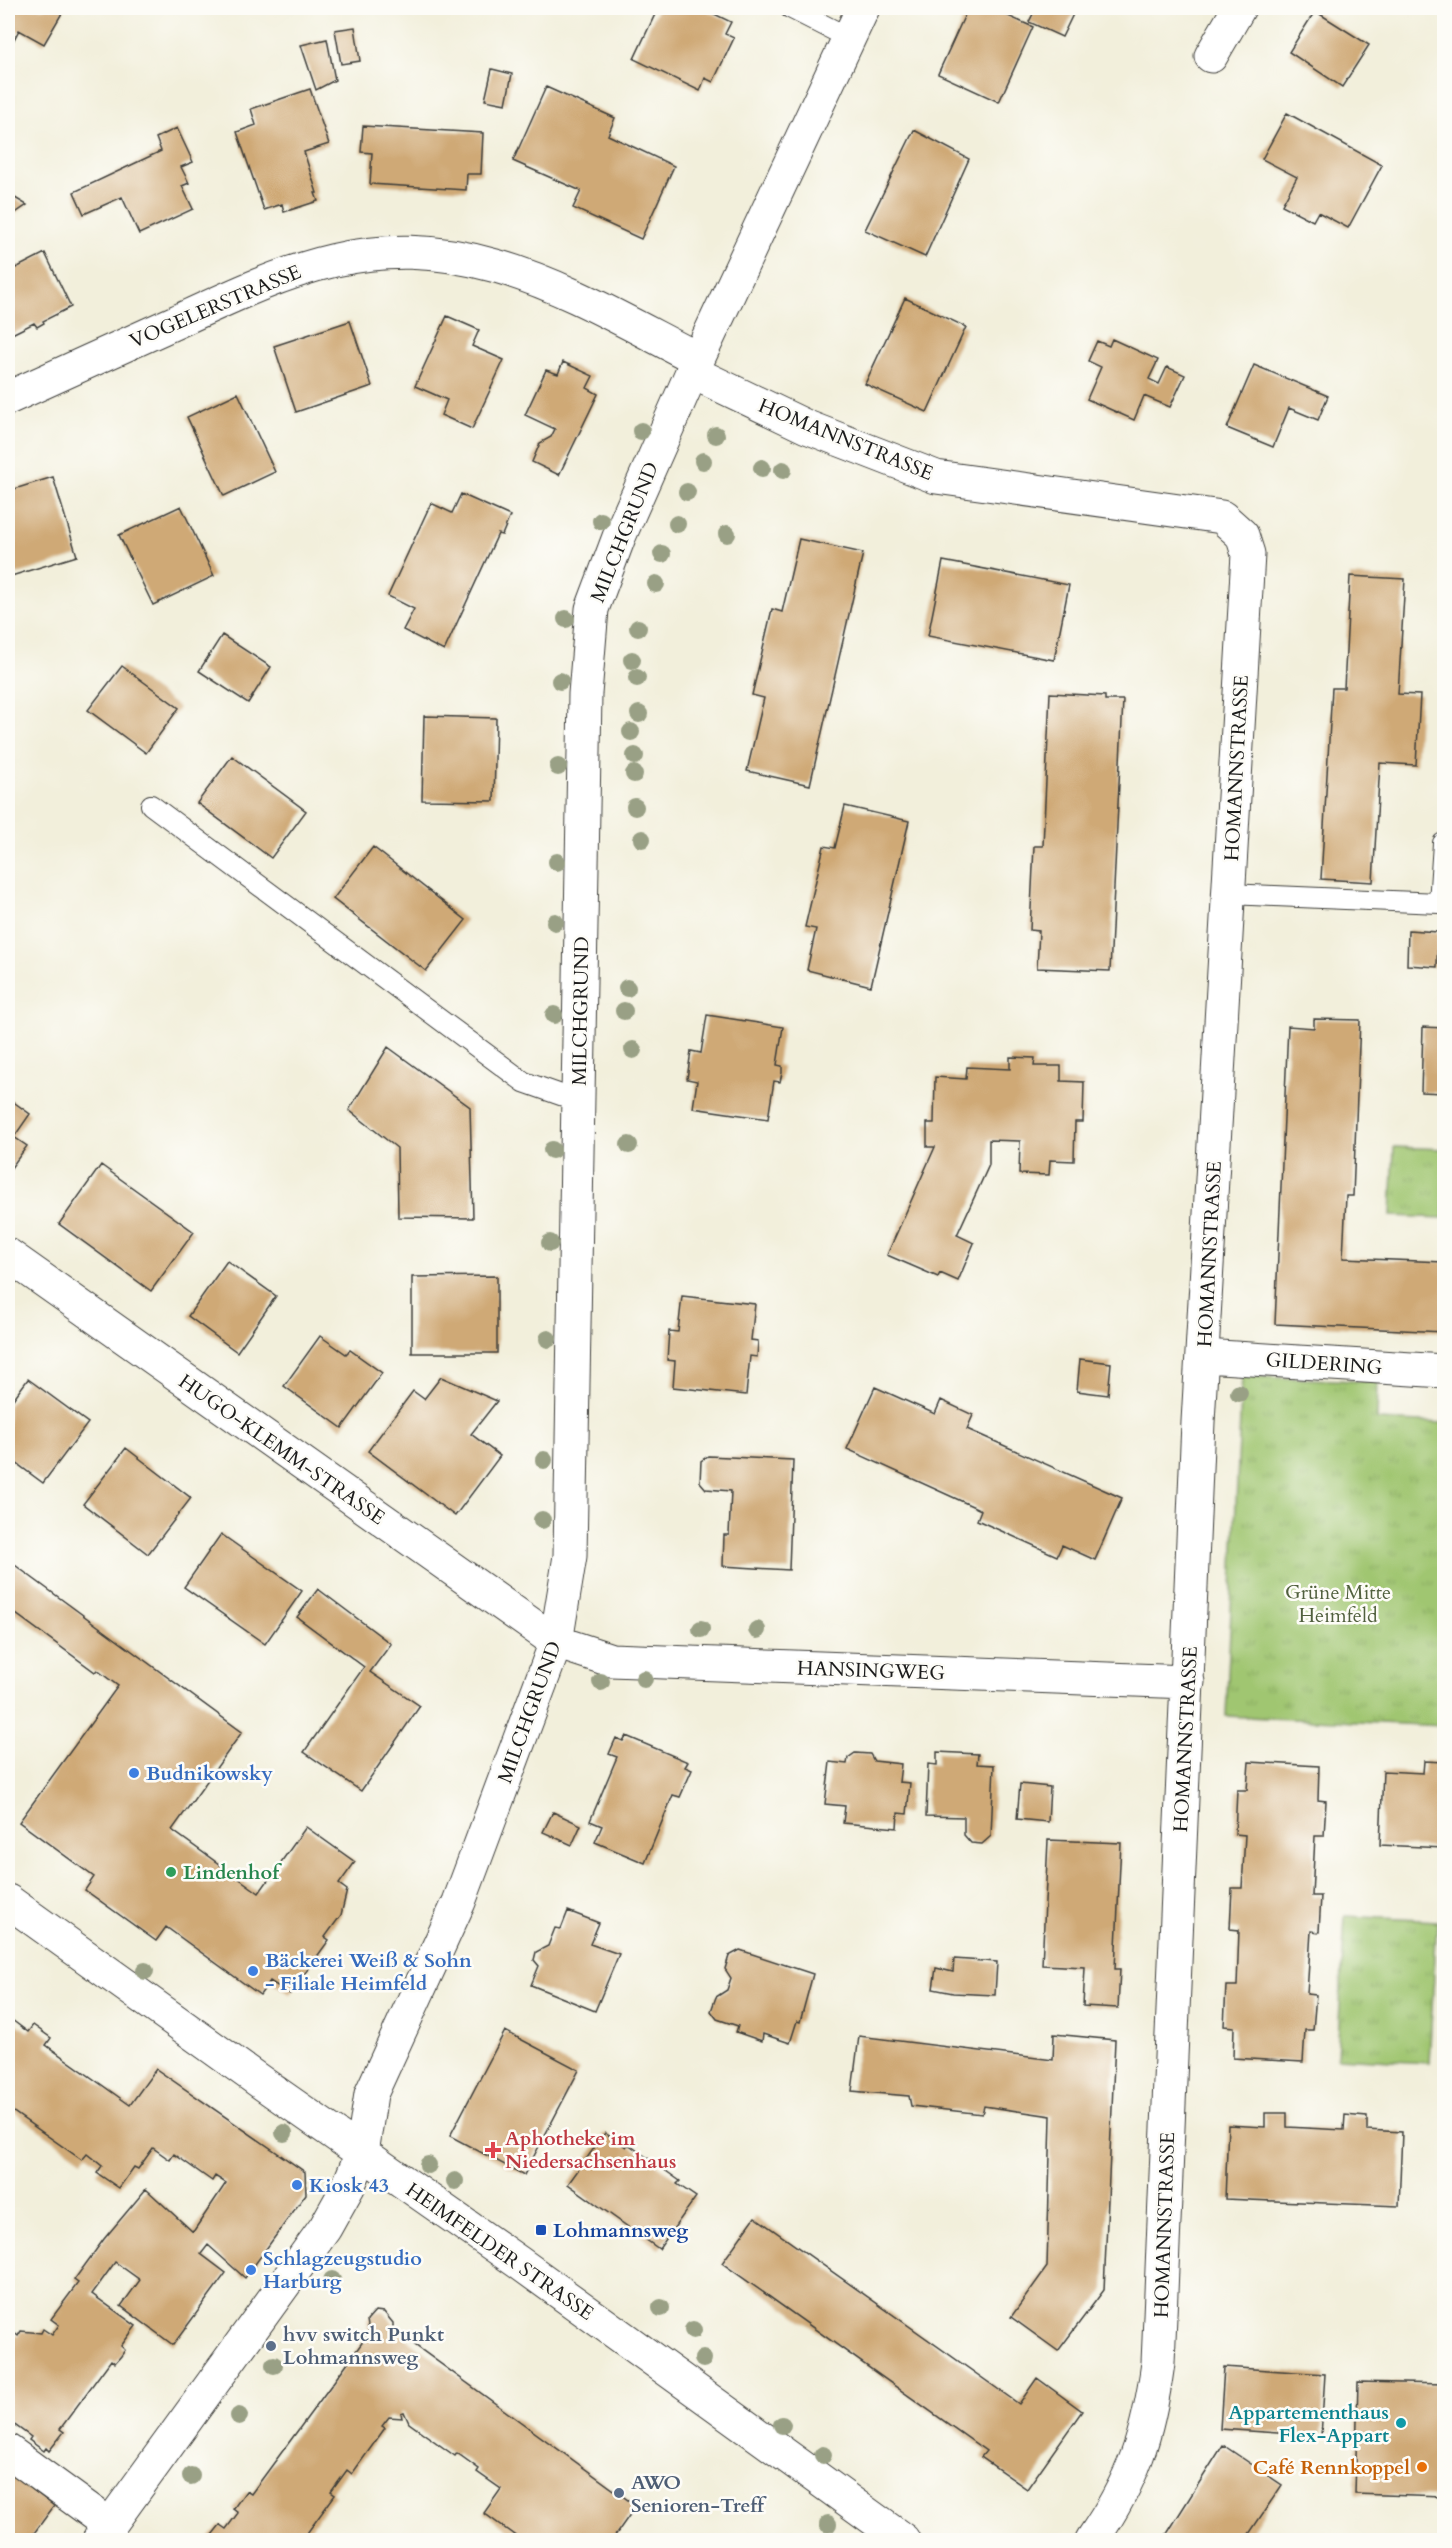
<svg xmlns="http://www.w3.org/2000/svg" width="1452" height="2548" font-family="Cardo,serif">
	<defs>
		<pattern id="park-tufts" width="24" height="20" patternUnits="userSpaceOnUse" patternTransform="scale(1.5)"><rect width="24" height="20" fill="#a0c671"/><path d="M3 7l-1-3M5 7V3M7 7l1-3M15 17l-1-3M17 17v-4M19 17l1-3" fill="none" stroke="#89aa61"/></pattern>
	</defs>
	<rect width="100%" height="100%" fill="#fdfcf7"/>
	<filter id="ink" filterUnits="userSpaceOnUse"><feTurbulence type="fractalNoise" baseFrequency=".0167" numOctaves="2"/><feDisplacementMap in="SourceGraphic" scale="12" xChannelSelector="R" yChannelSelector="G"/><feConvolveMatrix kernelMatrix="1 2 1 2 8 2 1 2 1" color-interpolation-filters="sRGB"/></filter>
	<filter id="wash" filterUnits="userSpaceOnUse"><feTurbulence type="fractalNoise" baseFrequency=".008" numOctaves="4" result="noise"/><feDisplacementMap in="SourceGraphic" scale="24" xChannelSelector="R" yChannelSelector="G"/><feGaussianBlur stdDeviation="1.35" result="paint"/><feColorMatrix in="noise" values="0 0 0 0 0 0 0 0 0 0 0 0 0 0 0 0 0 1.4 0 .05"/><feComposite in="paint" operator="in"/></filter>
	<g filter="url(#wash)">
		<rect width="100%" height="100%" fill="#f2efdb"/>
		<path fill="url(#park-tufts)" stroke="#5e7146" stroke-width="1.5" d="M1394,1147L1444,1149V1218L1391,1216Z
			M1242,1376L1378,1382L1377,1420L1444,1423V1726L1226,1716Z
			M1345,1916L1437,1921L1429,2063L1337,2058Z"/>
		<g id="blocks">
			<path fill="#cfa976" d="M8,8H65L44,44L19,30L8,51Z
				M658,8H702L731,22L725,34L734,38L713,82L705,78L700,91L634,59Z
				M968,8H990L1033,27L999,102L938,74Z
				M1036,8H1076L1062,37L1029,22Z
				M1315,11L1369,45L1342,87L1289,52Z
				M355,27L360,61L341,64L335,30Z
				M327,39L335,80L316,90L301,45Z
				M492,69L512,74L506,104L485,100Z
				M546,87L615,118L608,135L674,166L641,239L573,208L581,191L513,161Z
				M310,89L329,144L304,152L317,193H315L318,201L284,212L282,204L264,210L237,132L256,125L251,109Z
				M1287,113L1382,165L1348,228L1318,212L1313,221L1282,205L1297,177L1262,159Z
				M363,126L483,133L481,174H467L466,190L370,184L372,153L361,152Z
				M177,128L193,162L181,167L189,183L182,186L193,209L139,234L122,197L84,214L74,192L161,151L156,138Z
				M914,130L969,159L925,257L865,230Z
				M10,195L27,205L8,218V197Z
				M45,253L71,307L43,321L44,323L37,327L34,323L8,336V263L12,260L16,268Z
				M905,298L966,327L927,412L865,384Z
				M447,316L479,330L472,346L504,360L472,429L441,415L447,400L415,386Z
				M350,321L372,386L296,412L274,346Z
				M1112,339L1158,360L1149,379L1159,384L1167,367L1185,375L1170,407L1144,396L1134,420L1087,399L1101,367L1088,361L1097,341L1109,346Z
				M563,362L593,376L587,388L598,394L559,475L532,462L540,443L551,437L555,429L525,415L546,370L558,374Z
				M1254,365L1328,396L1318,420L1289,408L1273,447L1227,428Z
				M238,393L275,472L224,496L187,417Z
				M53,477L77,556L8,577V540L11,539L8,528V491Z
				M461,494L510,516L502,535L498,534L444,651L403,630L414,609L388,596L431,503L452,513Z
				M181,506L214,576L153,605L119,535Z
				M799,539L863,553L810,785L747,771L764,698L752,695L772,609L782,612Z
				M943,561L1069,585L1054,660L928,636Z
				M1350,576L1405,579L1398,694L1420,695L1416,765L1380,763L1373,882L1321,879L1332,688H1344Z
				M222,635L271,667L248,703L199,671Z
				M122,666L179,708L146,753L88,710Z
				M1050,693L1105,696V700H1123L1110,971L1037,968L1039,931L1030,930L1034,846H1043Z
				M424,716L496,718L494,801L422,800Z
				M232,756L306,811L271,858L197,803Z
				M845,806L909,821L871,986L807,970L816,929L805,927L824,846L835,848Z
				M373,847L466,920L426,971L333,899Z
				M1408,930L1438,932L1437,967L1407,965Z
				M707,1015L783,1027L777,1065L782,1066V1073L780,1082L774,1081L768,1119L693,1108L697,1081L687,1079L691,1051L701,1053Z
				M1314,1019L1360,1020L1353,1196H1346L1343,1258L1444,1262V1332L1275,1324L1288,1026L1314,1028Z
				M1423,1027L1444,1028V1093L1421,1092Z
				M388,1047L470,1107L473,1218L398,1217L397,1148L349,1110Z
				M1010,1057L1035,1058L1034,1066H1061V1081L1084,1082L1083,1122H1075L1074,1161L1050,1160L1049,1175L1019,1174L1020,1141L989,1140V1165L957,1235L974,1243L958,1281L940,1273L938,1277L887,1255L935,1147H927V1123H934L935,1077L966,1079L967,1067L1010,1069Z
				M8,1098L30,1114L14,1137L27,1146L8,1172Z
				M101,1165L194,1232L151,1291L59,1224Z
				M227,1261L276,1296L237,1352L188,1316Z
				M497,1276V1353H412V1277Z
				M682,1296L755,1304L751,1340L758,1341L757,1357L750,1356L746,1395L673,1387L675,1361L667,1360L669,1331L678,1332Z
				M320,1336L346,1354L350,1350L382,1373L342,1428L284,1386Z
				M1080,1359L1111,1363L1108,1395L1077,1391Z
				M441,1377L497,1401L471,1434L500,1456L455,1516L368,1451L413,1391L424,1399Z
				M28,1379L88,1423L43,1483L8,1457V1406Z
				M875,1387L935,1414L941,1400L973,1415L967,1429L1122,1498L1095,1560L1062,1545L1057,1556L977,1520L981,1510L847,1449Z
				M126,1448L191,1498L148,1554L83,1504Z
				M708,1456L793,1460L789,1570L723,1566L724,1535H729L731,1491L706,1489L700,1482L701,1461Z
				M221,1534L302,1591L265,1644L184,1587Z
				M8,1560L242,1732L172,1830L259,1893L306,1827L355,1862L339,1884L347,1890L341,1915L325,1937L329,1940L290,1994L270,1981L260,1995L166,1927L156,1941L85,1890L94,1877L19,1822L118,1686L97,1670L95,1672L8,1608Z
				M318,1589L391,1644L370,1672L420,1706L361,1791L304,1752L364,1667L297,1617Z
				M626,1736L688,1762L685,1767L692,1770L680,1797L673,1795L645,1863L595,1842L602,1826L590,1821L617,1757L609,1754L616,1738L623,1741Z
				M937,1752L978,1754L977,1764L994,1765L991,1836L982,1844L971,1843L964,1835V1817L926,1816L928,1764L937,1765Z
				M855,1753L870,1754L874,1761L901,1764L899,1782L910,1783L907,1814L898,1813L897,1828L843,1823L845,1806L825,1804L830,1762L847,1764L848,1758Z
				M1424,1761L1444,1762V1848L1380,1845L1383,1771L1423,1773Z
				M1249,1762L1319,1766L1318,1800L1326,1801L1324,1836H1315L1312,1896H1321L1320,1913L1319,1932L1311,1931L1307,1994L1316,1995L1313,2030H1305L1303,2062L1233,2058L1234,2027L1224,2026L1226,1986H1237L1239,1930L1230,1929L1232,1888H1242L1245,1835L1235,1834L1237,1790H1247Z
				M1020,1784L1050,1787L1048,1822L1017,1819Z
				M553,1812L581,1825L572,1845L543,1832Z
				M1048,1840L1121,1843L1115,1969H1120L1118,2008L1083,2006L1085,1967L1042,1965Z
				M568,1911L599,1923L590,1944L619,1954L595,2011L531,1985L539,1966L534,1960L536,1952L548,1946L555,1928L561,1929Z
				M740,1950L813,1974L800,2022L797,2021L790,2043L763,2034L762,2041L736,2032L738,2026L717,2019L711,2011L716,1997L727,1990L731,1978L725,1969L729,1956Z
				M954,1959L997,1962L995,1995L953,1993L933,1989L936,1968L953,1972Z
				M8,2017L28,2032L33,2025L51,2038L46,2045L130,2105L156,2069L305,2172L306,2194L245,2278L208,2245L201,2254L226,2273L173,2345L121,2306L140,2280L115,2262L92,2294L136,2326L121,2346L125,2350L121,2356L115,2363L111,2360L60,2429L64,2432L49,2451L46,2448L44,2451L29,2440L31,2437L8,2420V2328L18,2336L21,2331L41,2333L43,2329L52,2335L59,2325L51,2319L78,2283L74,2280L104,2239L146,2189L193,2232L226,2183L215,2176L212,2181L174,2154L170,2160L153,2148L138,2169L134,2167L119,2188L97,2173L102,2166L87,2154L82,2160L8,2108V2100L12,2094L8,2091Z
				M505,2031L579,2070L524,2175L450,2136Z
				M1054,2034L1115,2040L1104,2290L1058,2351L1011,2317L1047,2267L1051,2116L984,2106L982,2114L911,2106L909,2096L852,2091L859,2036L1053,2060Z
				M1265,2113H1287V2127L1344,2130L1345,2115L1367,2117V2130L1402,2132L1399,2206L1225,2199L1228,2125L1265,2127Z
				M605,2133L626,2147L628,2144L680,2181L677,2184L696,2197L659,2249L568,2184Z
				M755,2217L1019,2404L1037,2378L1082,2411L1027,2489L981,2457L986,2451L722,2263Z
				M375,2311L384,2312L393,2323V2329L636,2506L612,2540H521L484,2513L501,2489L477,2472L479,2469L457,2453L455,2456L409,2423L404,2412L401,2413L402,2418L389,2417L382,2426L385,2428L352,2474L347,2470L331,2492L335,2495L302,2540H208L220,2525L226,2529L238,2513L233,2509L246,2491L251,2494L335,2380L369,2333L367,2320Z
				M1224,2367L1325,2374L1321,2436L1220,2429Z
				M1358,2382L1444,2384L1443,2497L1355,2494Z
				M1223,2445L1282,2485L1245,2540H1163Z
				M8,2471L54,2506L29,2540H8Z"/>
		</g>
	</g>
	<g filter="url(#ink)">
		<use href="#blocks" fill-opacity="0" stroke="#3c3c39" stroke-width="1.5"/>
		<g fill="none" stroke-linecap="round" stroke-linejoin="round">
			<g stroke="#3c3c39" stroke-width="22">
				<path id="lane" d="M790,8L849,38
					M151,805L524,1082L578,1101
					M1229,894L1439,903L1443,843"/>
			</g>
			<g stroke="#3c3c39" stroke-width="35">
				<path id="street" d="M1211,56L1239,8
					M692,372L807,427L936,477L1222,517L1242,535L1248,554L1198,1422L1158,2363C1148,2436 1134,2479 1092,2540
					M8,398C64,373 121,347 178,321C288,270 372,230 496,266C566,286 633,326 698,359
					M8,1255L556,1642L611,1660L1188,1682
					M1204,1356L1444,1371
					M8,2451L110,2525"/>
			</g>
			<g stroke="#3c3c39" stroke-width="35">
				<path id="secondary" d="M8,1901L262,2083L518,2262L903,2540
					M99,2540L325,2228L348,2187L362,2153L371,2094L459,1902L556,1642L570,1556L585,694L592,609L619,537L692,372L863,8"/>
			</g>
			<use href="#lane" stroke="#fff" stroke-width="20"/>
			<use href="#street" stroke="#fff" stroke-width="33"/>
			<use href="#secondary" stroke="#fff" stroke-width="33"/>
		</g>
		<g fill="#99a085">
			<circle cx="641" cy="431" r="9"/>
			<circle cx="716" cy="435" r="9"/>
			<circle cx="703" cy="461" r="9"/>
			<circle cx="762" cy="468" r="9"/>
			<circle cx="783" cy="470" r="9"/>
			<circle cx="687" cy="492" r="9"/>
			<circle cx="601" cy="521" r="9"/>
			<circle cx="677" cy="524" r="9"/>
			<circle cx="727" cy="534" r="9"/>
			<circle cx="662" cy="554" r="9"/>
			<circle cx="656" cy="584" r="9"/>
			<circle cx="566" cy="619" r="9"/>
			<circle cx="638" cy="628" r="9"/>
			<circle cx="632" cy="660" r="9"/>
			<circle cx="637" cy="678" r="9"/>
			<circle cx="560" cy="681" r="9"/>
			<circle cx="639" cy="714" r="9"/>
			<circle cx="631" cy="732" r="9"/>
			<circle cx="635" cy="756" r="9"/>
			<circle cx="558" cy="767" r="9"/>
			<circle cx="634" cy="774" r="9"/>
			<circle cx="635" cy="807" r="9"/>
			<circle cx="642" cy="839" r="9"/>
			<circle cx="557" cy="862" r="9"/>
			<circle cx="555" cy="922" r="9"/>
			<circle cx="627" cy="988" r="9"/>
			<circle cx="624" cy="1011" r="9"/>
			<circle cx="554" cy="1015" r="9"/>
			<circle cx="633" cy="1050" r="9"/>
			<circle cx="629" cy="1145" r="9"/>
			<circle cx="552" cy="1150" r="9"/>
			<circle cx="550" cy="1243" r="9"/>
			<circle cx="548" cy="1339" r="9"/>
			<circle cx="1239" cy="1393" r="9"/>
			<circle cx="544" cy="1460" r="9"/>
			<circle cx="542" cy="1520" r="9"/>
			<circle cx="701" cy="1629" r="9"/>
			<circle cx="757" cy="1630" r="9"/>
			<circle cx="644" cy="1679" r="9"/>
			<circle cx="601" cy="1682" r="9"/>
			<circle cx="145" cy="1971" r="9"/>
			<circle cx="284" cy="2133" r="9"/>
			<circle cx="428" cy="2165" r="9"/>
			<circle cx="455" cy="2181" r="9"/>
			<circle cx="332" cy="2280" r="9"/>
			<circle cx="661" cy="2308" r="9"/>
			<circle cx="693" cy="2330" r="9"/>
			<circle cx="703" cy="2359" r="9"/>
			<circle cx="274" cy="2365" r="9"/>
			<circle cx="239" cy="2416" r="9"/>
			<circle cx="782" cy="2425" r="9"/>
			<circle cx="823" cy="2455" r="9"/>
			<circle cx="191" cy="2476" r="9"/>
			<circle cx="828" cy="2524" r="9"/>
		</g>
	</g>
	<g fill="#3f7fe0" stroke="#fdfcf7" stroke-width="2">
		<circle cx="134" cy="1773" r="6"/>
		<circle cx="253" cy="1971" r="6"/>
		<circle cx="297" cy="2185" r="6"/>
		<circle cx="251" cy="2270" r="6"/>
	</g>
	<circle fill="#2e9e5b" stroke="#fdfcf7" stroke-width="2" cx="171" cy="1872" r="6"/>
	<path fill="#e0444e" stroke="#fdfcf7" stroke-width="2" d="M490 2141h6v6h6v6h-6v6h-6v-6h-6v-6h6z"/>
	<rect fill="#1a4fb4" stroke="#fdfcf7" stroke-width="2" x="535" y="2224" width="12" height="12" rx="3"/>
	<g fill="#5c6f8a" stroke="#fdfcf7" stroke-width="2">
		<circle cx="271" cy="2346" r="6"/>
		<circle cx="619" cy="2493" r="6"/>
	</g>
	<circle fill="#0f9aa8" stroke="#fdfcf7" stroke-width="2" cx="1401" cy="2423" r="6"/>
	<circle fill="#e8710a" stroke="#fdfcf7" stroke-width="2" cx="1422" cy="2467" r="6"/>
	<g text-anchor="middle" stroke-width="5" stroke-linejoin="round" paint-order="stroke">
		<g font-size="20" fill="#1c1c1c" stroke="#fdfcf7">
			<text transform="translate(215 306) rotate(-23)" y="7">VOGELERSTRASSE</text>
			<text transform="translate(846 439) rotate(22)" y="7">HOMANNSTRASSE</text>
			<text transform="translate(624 532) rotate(-68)" y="7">MILCHGRUND</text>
			<text transform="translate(1236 768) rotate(-87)" y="7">HOMANNSTRASSE</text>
			<text transform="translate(580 1011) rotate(-89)" y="7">MILCHGRUND</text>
			<text transform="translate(1209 1254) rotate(-87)" y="7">HOMANNSTRASSE</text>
			<text transform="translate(1324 1363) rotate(4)" y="7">GILDERING</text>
			<text transform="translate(282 1449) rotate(35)" y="7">HUGO-KLEMM-STRASSE</text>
			<text transform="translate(871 1670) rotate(2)" y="7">HANSINGWEG</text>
			<text transform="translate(529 1712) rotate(-70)" y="7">MILCHGRUND</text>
			<text transform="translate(1185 1739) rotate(-87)" y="7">HOMANNSTRASSE</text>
			<text transform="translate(1164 2225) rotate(-88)" y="7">HOMANNSTRASSE</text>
			<text transform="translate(500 2251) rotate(35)" y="7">HEIMFELDER STRASSE</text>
		</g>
		<g font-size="20" fill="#51603e" stroke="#fdfcf7">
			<text x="1338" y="1599">Grüne Mitte<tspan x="1338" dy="23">Heimfeld</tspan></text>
		</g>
		<g font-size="20" font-weight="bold" fill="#366cbe" stroke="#fdfcf7" text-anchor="start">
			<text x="146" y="1780">Budnikowsky</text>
			<text x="265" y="1967">Bäckerei Weiß &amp; Sohn<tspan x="265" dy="23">- Filiale Heimfeld</tspan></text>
			<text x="309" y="2192">Kiosk 43</text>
			<text x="263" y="2265">Schlagzeugstudio<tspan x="263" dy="23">Harburg</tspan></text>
		</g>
		<g font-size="20" font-weight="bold" fill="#27864d" stroke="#fdfcf7" text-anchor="start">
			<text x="183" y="1879">Lindenhof</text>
		</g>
		<g font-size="20" font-weight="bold" fill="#be3a42" stroke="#fdfcf7" text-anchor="start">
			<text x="505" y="2145">Aphotheke im<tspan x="505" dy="23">Niedersachsenhaus</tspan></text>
		</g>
		<g font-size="20" font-weight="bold" fill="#164399" stroke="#fdfcf7" text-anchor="start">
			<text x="553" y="2237">Lohmannsweg</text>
		</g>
		<g font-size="20" font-weight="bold" fill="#4e5e75" stroke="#fdfcf7" text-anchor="start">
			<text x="283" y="2341">hvv switch Punkt<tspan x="283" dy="23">Lohmannsweg</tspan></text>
			<text x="631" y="2489">AWO<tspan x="631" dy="23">Senioren-Treff</tspan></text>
		</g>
		<g font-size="20" font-weight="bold" fill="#0d838f" stroke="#fdfcf7" text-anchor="end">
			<text x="1389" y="2419">Appartementhaus<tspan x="1389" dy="23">Flex-Appart</tspan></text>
		</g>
		<g font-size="20" font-weight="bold" fill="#c56008" stroke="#fdfcf7" text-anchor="end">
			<text x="1410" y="2474">Café Rennkoppel</text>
		</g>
	</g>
	<rect width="1452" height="2548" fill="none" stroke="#fdfcf7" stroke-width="30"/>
</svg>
